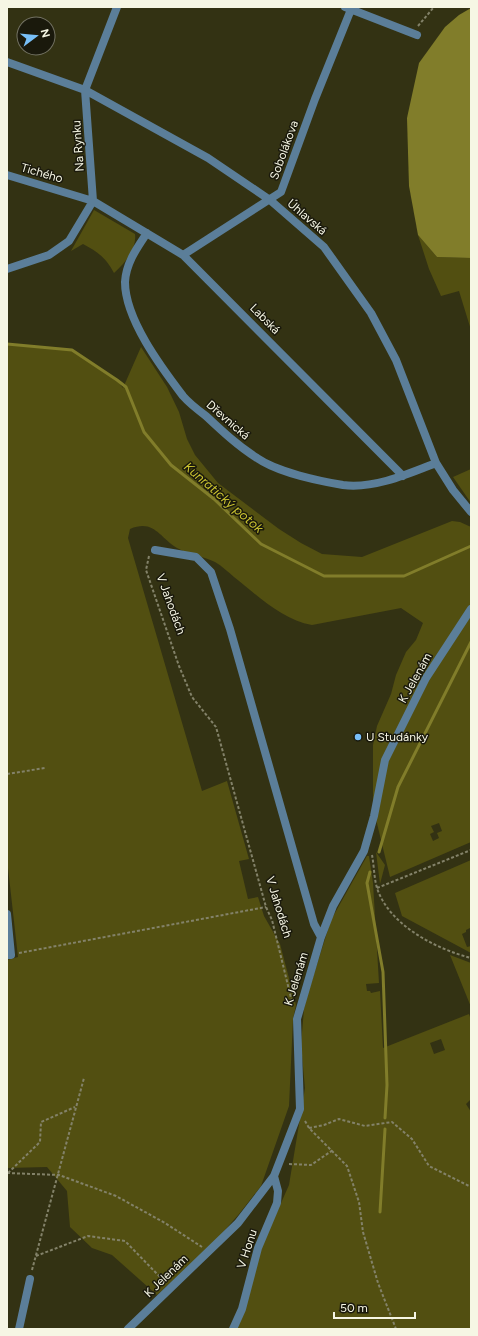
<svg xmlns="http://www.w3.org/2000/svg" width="478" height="1336" font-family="Figtree,sans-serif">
	<rect width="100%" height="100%" fill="#333213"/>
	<path fill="#524f11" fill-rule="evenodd" d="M94,210L135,234C137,249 125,263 114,273C106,258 98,252 83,244L71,251Z
		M418,235L437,257L471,258V330L459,291L441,296L429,269Z
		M7,344L72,350L115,378L123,388L141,347L167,387L179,412L187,439L195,455L218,483L279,529L301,543L322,554L362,557L452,521L460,522L471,527V842L390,877L373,807V745L377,726L391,694L396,675L406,652L416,640L423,623L401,608L312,625C282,620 257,595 234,577C228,572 222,566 215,562C203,556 189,555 177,548C159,537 154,519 130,529L128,538L202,791L227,781L249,859L239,861L248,899L258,897L264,916L280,944L296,1005L293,1019L289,1106L261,1186L239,1214L211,1246L157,1295L112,1255L92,1248L70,1227L67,1191L47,1167L7,1168V960L18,957L7,859ZM439,823L442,831L437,833L439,838L433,841L430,834L434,832L431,826Z
		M471,469V503L453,477Z
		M376,852L385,865L380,884Z
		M367,856H369L373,883L379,983L366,984L367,991H370L371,993L380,991L383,1048L469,1014L471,1020V1099L466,1104L471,1112V1329H236L262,1246L289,1185L305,1088L301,1045L304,1009L308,993L331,920ZM441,1039L445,1050L434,1054L430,1043Z
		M471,860V930L470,928L466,930V932L462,934L467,947L471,946V953L402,916L395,893Z
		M450,955L471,963V1007Z"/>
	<path fill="#817d2a" d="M471,8V258L437,257L418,235L409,186L407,118L419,63L445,27L459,15Z"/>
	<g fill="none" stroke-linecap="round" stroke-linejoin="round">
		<path stroke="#817d2a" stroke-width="3" d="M7,344L72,350L117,380L126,387L144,432L171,465L214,499L261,544L324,576H404L471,546
			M379,852L398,787L471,642
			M370,872L367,883L383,972L387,1085L385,1118
			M380,1212L385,1129"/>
		<path stroke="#838269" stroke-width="2" stroke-dasharray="3 2" stroke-linecap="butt" d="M418,26L434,7
			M149,556L146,570L179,666L192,697L216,727L266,907L272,920L292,1002
			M7,774L45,768
			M372,855C374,865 374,878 377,888C389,925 436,949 471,958
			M377,888L471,850
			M19,953L266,907
			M305,1121L309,1128L347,1166L359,1202L363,1232L378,1283L396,1329
			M309,1128L324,1125L339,1119L365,1126L392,1122L412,1139L429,1166L471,1187
			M289,1164L311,1165L333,1150
			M7,1173L59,1175L116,1196L165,1223L202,1247
			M8,1173L40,1142L41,1122L75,1107
			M36,1256L88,1236L125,1241L164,1281
			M32,1270L84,1078"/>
		<path stroke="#5b7e99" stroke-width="8" d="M345,7L417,35
			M7,62L85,90L208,158L270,200L324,247L371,313L396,360L436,463L453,490L471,512
			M7,175L93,201L183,255L403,476
			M93,201L85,90L117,7
			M147,233C137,248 126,263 125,282C125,319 161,367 183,396C189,403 198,410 206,416C222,431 238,446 257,458C277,472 319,481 343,485C374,489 408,474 436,463
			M183,255L281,192L315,99L352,7
			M7,269L49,255L69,241L93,201
			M155,550L196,557L211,572L230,629L314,924L321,937
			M7,914L11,955H7
			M19,1329L30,1279
			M128,1329L238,1223L274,1176L300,1109L297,1019L321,937L333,906L364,851L374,816L385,760L426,678L471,609
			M233,1329L242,1309L258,1248L277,1203L278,1191L274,1176"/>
	</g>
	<circle fill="#78bff7" stroke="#1a190c" stroke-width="1.5" cx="358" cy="737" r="4"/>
	<g text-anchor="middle" stroke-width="3" stroke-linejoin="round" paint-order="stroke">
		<g font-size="12" fill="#f6f6e4" stroke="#1a190c">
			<text transform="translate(78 146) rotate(-94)" y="4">Na Rynku</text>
			<text transform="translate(284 150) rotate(-70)" y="4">Sobolákova</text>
			<text transform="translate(42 173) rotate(16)" y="4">Tichého</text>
			<text transform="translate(307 217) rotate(41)" y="4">Úhlavská</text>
			<text transform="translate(265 319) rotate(45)" y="4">Labská</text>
			<text transform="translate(228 420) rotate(41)" y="4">Dřevnická</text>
			<text transform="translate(171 604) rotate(70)" y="4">V Jahodách</text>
			<text transform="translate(415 678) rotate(-61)" y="4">K Jelenám</text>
			<text transform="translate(279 907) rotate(73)" y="4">V Jahodách</text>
			<text transform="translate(296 979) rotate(-73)" y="4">K Jelenám</text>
			<text transform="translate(247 1249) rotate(-72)" y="4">V Honu</text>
			<text transform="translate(166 1276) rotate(-44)" y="4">K Jelenám</text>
		</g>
		<g font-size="12" fill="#f6f6e4" stroke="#1a190c" text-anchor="start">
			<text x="366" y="741">U Studánky</text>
		</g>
		<g font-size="13" font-style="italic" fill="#ccc530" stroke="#1a190c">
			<text transform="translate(224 497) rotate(41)" y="5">Kunratický potok</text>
		</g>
	</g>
	<rect width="478" height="1336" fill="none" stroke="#f6f6e4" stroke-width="16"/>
	<g transform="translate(36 36) rotate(74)"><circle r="19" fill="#1a190c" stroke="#727162"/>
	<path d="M0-3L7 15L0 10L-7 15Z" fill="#78bff7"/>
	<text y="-6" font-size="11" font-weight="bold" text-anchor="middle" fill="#f6f6e4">N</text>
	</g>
	<path d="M334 1312v6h81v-6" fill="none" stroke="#f6f6e4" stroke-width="2"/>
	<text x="340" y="1312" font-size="12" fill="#f6f6e4" stroke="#1a190c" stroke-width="3" paint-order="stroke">50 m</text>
</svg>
